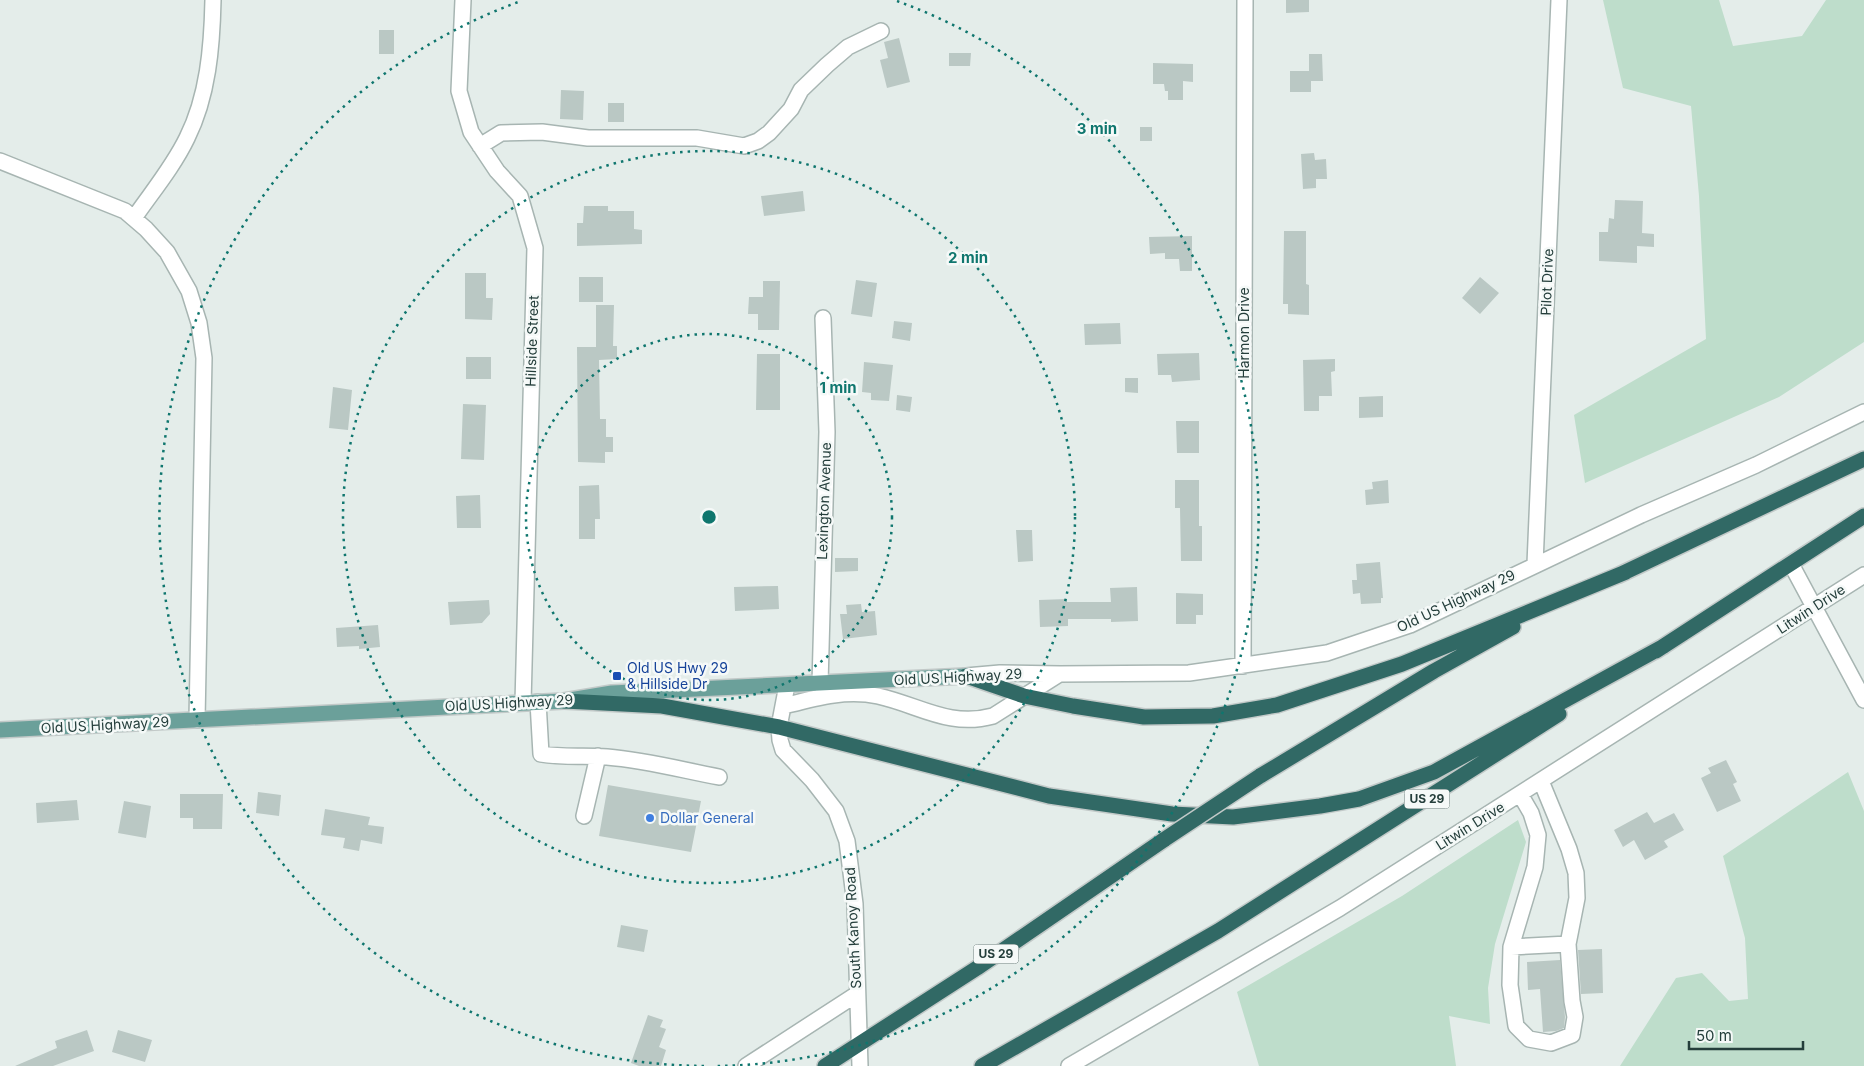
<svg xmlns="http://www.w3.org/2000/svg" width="1864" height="1066" font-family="Inter,sans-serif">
	<rect width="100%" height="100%" fill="#e4edea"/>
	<path fill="#beddcb" d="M1603,0H1719L1733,46L1802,36L1826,0H1864V342L1779,397L1585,483L1574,415L1706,339L1699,196L1691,106L1623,88Z
		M1848,772L1864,811V1066H1620L1676,978L1702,973L1729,1001L1748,999L1745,938L1723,856Z
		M1518,820L1526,842L1495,944L1488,988L1490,1024L1449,1016L1456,1066H1259L1237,992L1402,896Z"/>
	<path fill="#bac8c4" d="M1286,0H1309V12L1286,13Z
		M379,30H394V54H379Z
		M899,38L910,82L887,88L880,60L888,58L884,42Z
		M949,53H971L970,66H949Z
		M1309,54H1322L1323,81H1311V92H1290V71H1309Z
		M1153,63L1193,64V82L1183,81V100H1168V91H1165L1164,84H1153Z
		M561,90L584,91L583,120L560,119Z
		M608,103H624V122H608Z
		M1140,127H1152V141H1140Z
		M1314,153L1315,160L1326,159L1327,179H1316V188L1303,189L1301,154Z
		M803,191L805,211L764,216L761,196Z
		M1615,200L1643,201L1642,233L1654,234V247L1637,246V263L1599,261V232H1608L1609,218L1614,219Z
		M584,206H608V211H634V229L642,230V244L577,246V223H583Z
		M1284,231H1306V284L1309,285V315L1288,314V304H1283Z
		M1192,236V271H1180L1179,259H1165V253L1150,254L1149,237Z
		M465,273H486V298H493L492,320L465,319Z
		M579,277H603V302H579Z
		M1480,277L1499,293L1480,314L1462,298Z
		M856,280L877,283L872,317L851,314Z
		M763,281H780L779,330H758V314H748L749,297H763Z
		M596,305H614L613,346H617V359L599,360L600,419H606V437H613V452H605V463L578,462L577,347H596Z
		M894,321L912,323L910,341L892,338Z
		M1120,323L1121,344L1085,345L1084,324Z
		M1199,353L1200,380L1172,382L1171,375H1158L1157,354Z
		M757,354H780V410H756Z
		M466,357H491V379H466Z
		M1335,359V371L1331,372L1332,396H1319V411H1304L1303,360Z
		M864,362L893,365L889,401L871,400V393L862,392Z
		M1125,378H1138V393L1125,392Z
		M333,387L352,390L348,430L329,428Z
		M897,395L912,397L910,412L896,410Z
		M1383,396V417L1359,418V397Z
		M463,404L486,405L484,460L461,459Z
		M1176,421H1199V453H1177Z
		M1175,480H1199V526H1202V561H1181L1180,508H1175Z
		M1388,480L1389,503L1366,505L1365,490L1373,489L1372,482Z
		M599,485L600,519H595V539H579V486Z
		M480,495L481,528H457L456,496Z
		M1016,530H1032L1033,561L1018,562Z
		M835,558H858V571L835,572Z
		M1380,562L1383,598H1381V603L1361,604L1360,593L1353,594L1352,580H1357L1356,564Z
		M778,586L779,609L735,611L734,587Z
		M1137,587L1138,621L1111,622V619H1068V626L1040,627L1039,600L1067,599V602H1111L1110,588Z
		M1176,593L1203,594V615H1196V624H1176Z
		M489,600L490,614L482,623L450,625L448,602Z
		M861,604L862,612L875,611L877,635L843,639L840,614H847L846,605Z
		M378,625L380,647L359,649V646L337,647L336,628Z
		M1726,760L1737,782L1733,784L1741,801L1717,812L1701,778L1711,773L1708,768Z
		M608,785L701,801L691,852L599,836Z
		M258,792L281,795L279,816L256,813Z
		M180,794H223L222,829H193V818H180Z
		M77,800L79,820L37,823L36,803Z
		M124,801L151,806L146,838L118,833Z
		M325,809L370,817L368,825L384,827L382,844L361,840L359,851L343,848L345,838L321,835Z
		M1647,812L1654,823L1674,813L1684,830L1664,841L1668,847L1645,860L1634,840L1623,847L1614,830Z
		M621,925L648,930L644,952L617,947Z
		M1602,949L1603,993L1581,994L1578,950Z
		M1560,960L1565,1017L1564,1028L1556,1031L1543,1032L1540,989L1528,990L1527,962Z
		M648,1015L663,1020L660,1027L666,1029L659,1047L666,1050L661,1066H639L631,1063Z
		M87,1030L94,1051L53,1066H15L57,1048L55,1041Z
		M118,1030L152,1040L145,1062L112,1052Z"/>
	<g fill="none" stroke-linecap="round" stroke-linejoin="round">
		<g stroke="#a7b5b2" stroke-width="18">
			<path id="minor" d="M463,0L459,91L471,132L497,171L520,196L535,248L523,703
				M480,146L501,133L542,132L588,138H697L744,146L758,141L769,133L791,109L801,90L827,65L848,47L881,31
				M0,161L125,211L146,229L167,252L189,291L199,323L204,358L197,720
				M134,218C152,192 173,167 187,138C208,96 212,47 213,0
				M1535,564L1559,0
				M1791,564L1864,700
				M1243,666L1245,0
				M966,676L1000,673L1060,674L1189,673L1327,653L1410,625L1641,515L1756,465L1864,412
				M820,684L827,432L823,318
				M787,685L779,727L780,740L783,750L812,780L836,811L847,841L855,904L860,1066
				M538,702L541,754C564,758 585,755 607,757C645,760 682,770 719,777
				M784,706C815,698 846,689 878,696C919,705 949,728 993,716L1058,675
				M1520,794L1531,813L1538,835L1535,867L1511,947L1510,985L1516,1026L1529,1039L1551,1043L1572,1035L1575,1017L1572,1001L1568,944L1577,898L1576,873L1569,849L1541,781
				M584,816L598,756
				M1511,947L1568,944
				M746,1066L857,994
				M1069,1066L1340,908L1864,575"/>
		</g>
		<g stroke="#c2c9c8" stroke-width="18">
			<path id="major" d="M0,730L564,701L612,693L966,676"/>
		</g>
		<g stroke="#c2c9c8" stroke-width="18">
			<path id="highway" d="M1619,575L1864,459
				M1656,651L1864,516
				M966,676L1024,696L1073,706L1144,717L1213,716L1277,705L1402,664L1626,572
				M564,701L662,706L779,727L1049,796L1172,814L1233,817L1320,806L1359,799L1434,772L1664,646
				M1260,776L1434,671L1513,627
				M825,1066L977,968L1165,839
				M982,1066L1218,931L1559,714"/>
		</g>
		<use href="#minor" stroke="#fff" stroke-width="15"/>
		<use href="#major" stroke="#6ba09a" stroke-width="15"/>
		<use href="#highway" stroke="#316965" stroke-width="15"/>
		<g stroke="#c2c9c8" stroke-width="18" stroke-linecap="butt">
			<path id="highway-bridge" d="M1165,839L1260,776"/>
		</g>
		<use href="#highway-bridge" stroke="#316965" stroke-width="15"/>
	</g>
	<g fill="none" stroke="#0f766e" stroke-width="2.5" stroke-dasharray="2.5 5">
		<circle cx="709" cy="517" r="183"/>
		<circle cx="709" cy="517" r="366"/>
		<path d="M704 1066A549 549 0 0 1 521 1M897 1A549 549 0 0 1 714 1066"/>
	</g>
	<rect fill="#1a4fb4" stroke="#f5f9f8" stroke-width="2" x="612" y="671" width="10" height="10" rx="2.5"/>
	<circle fill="#3f7fe0" stroke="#f5f9f8" stroke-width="2" cx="650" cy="818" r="5"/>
	<g text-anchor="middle" stroke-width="5" stroke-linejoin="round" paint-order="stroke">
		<g fill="#f5f9f8" stroke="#637674" stroke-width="1">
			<rect x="1404.5" y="789.5" width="45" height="19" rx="4"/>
			<rect x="973.5" y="944.5" width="45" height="19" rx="4"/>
		</g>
		<g font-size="12" font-weight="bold" fill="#243e3b">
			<text x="1427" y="803">US 29</text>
			<text x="996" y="958">US 29</text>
		</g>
		<g font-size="14" fill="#243e3b" stroke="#f5f9f8">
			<text transform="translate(1547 282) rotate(-88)" y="5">Pilot Drive</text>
			<text transform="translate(1244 333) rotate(-90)" y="5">Harmon Drive</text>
			<text transform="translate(532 341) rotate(-88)" y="5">Hillside Street</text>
			<text transform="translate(824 501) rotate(-88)" y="5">Lexington Avenue</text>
			<text transform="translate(1456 601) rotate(-25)" y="5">Old US Highway 29</text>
			<text transform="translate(1811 609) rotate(-33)" y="5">Litwin Drive</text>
			<text transform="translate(958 677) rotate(-3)" y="5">Old US Highway 29</text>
			<text transform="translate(509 703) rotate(-3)" y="5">Old US Highway 29</text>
			<text transform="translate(105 725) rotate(-3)" y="5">Old US Highway 29</text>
			<text transform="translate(1470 826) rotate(-32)" y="5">Litwin Drive</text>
			<text transform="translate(853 928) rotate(-93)" y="5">South Kanoy Road</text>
		</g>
		<g font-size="14" fill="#164399" stroke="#f5f9f8" text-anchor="start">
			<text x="627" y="673">Old US Hwy 29<tspan x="627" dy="16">&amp; Hillside Dr</tspan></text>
		</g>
		<g font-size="14" fill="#366cbe" stroke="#f5f9f8" text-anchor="start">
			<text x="660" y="823">Dollar General</text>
		</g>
	</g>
	<circle cx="709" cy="517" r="8" fill="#0f766e" stroke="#f5f9f8" stroke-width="2.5"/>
	<g font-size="15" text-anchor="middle" font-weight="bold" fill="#0f766e" stroke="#f5f9f8" stroke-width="5" stroke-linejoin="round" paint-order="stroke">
		<text x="1097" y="134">3 min</text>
		<text x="968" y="263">2 min</text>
		<text x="838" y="393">1 min</text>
	</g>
	<path d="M1689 1041v8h114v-8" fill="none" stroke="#243e3b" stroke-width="2.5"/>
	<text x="1696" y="1041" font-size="15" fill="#243e3b" stroke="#f5f9f8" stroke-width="4" paint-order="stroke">50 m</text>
</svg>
